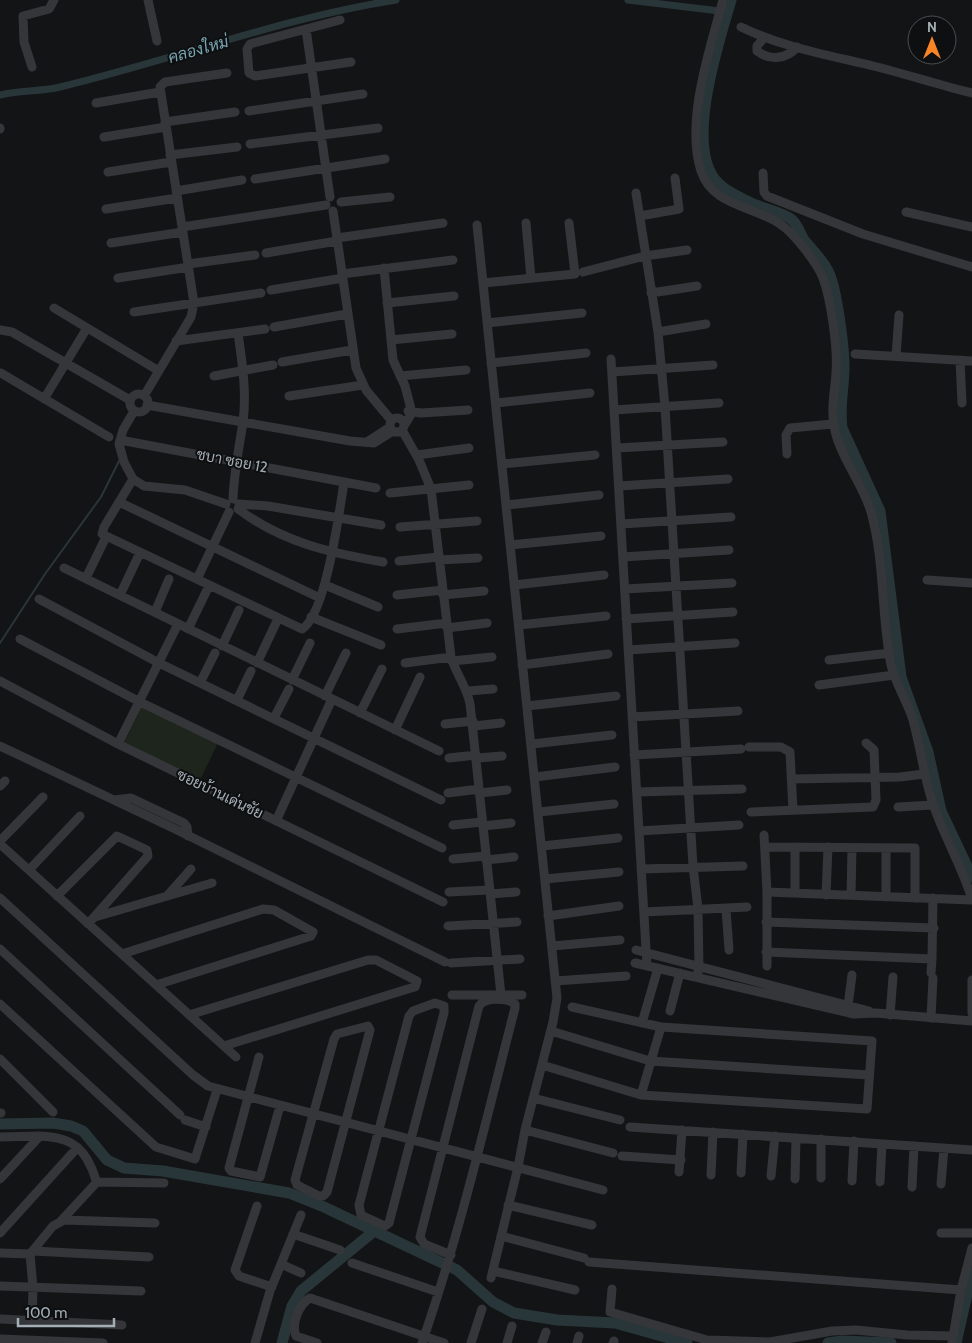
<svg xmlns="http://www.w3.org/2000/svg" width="972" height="1343" font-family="Cabin,Sarabun,sans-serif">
	<rect width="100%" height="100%" fill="#131415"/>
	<path fill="#1e251d" d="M142,706L218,743L200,780L124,743Z"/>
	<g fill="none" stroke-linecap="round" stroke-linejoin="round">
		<path stroke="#293639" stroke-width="2" d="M0,643L45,574L101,497L119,461"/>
		<path stroke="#293639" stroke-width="7" d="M628,0L728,12
			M0,95C20,90 40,92 60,87C173,60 281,18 396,0"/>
		<path stroke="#293639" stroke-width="11" d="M731,0C719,42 683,148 718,183C726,192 740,197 751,203C761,208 785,213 792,220C798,225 800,234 804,240C813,251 823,260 829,273C837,291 844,347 844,367C844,388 839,407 842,428L880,511L901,677L928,752L941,811L972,877
			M0,1124L53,1123L71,1126L83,1131L107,1160L124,1168L163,1171L289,1193L324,1207L457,1270L493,1302L514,1313L557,1320L615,1323L687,1343
			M282,1343L292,1306L301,1291L373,1232
			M828,1343L842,1341L891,1343
			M956,1343L972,1272"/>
		<path stroke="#34363a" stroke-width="9" d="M148,0L157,41
			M723,0C710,49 685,121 701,171C712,206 754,206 780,224C794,233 817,263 823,278C831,300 838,349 836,372C835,392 830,410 835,431C842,460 863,484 871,512C885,562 881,615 891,665C896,685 907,701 913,720C921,749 924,779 934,807C945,838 962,867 972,899
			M340,20L250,44L247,49L249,73L255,76L351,62
			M741,27C782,47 828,55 873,66C906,74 939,85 972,93
			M306,29L330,197
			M764,38L757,46V51C770,61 787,59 797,47
			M32,67L24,42L23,16L49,9L54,0
			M96,103L160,92
			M249,111L363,94
			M165,122L235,112
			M0,129V128
			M104,137L166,127
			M250,144L378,128
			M170,155L237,147
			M108,172L171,162
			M763,173L764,192L767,196L863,234L972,267
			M255,179L385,159
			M176,191L242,180
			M636,193L658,332L665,407L693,866L698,909L699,967L697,976
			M341,202L390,197
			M106,209L177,198
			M333,211L356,368L366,390L391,420
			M906,212L972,227
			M640,216L679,209L675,178
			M526,223L531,278
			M477,225L557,998L553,1022L525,1130L518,1167L491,1278
			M182,227L326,205
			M337,238L443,223
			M111,243L183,232
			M266,253L337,241
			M188,264L255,255
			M384,268L393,360L405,386L412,413L404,426
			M583,272L645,256L687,250
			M342,274L453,260
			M118,278L189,267
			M483,283L575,274L569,223
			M271,290L343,278
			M651,293L697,286
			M387,303L454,296
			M54,308L159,371
			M134,312L261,293
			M487,323L582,313
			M274,327L347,314
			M0,330L12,332L130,400
			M658,332L706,324
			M391,340L452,334
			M176,341L265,329
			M855,354L972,361
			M896,356L899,315
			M611,359L647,966
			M960,360L962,403
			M282,362L352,350
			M491,363L586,353
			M612,372L713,365
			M1,373L109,437
			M214,376L273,365
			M400,376L466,370
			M130 403a9 9 0 1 1 18 0a9 9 0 1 1-18 0Z
			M144,396L191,317L194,303L160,87L165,82L227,73
			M289,396L363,385
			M44,399L87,328
			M496,403L590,393
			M147,405L350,441L374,443L393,431
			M614,410L719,403
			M134,411L123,430L119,444L124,462L133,479L144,486L185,490L226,504
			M408,411L421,413L468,410
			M390 425a7 7 0 1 1 14 0a7 7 0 1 1-14 0Z
			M402,430L419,460L431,489L451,657C456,674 467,687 470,704L501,995
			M120,440L376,488
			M367,442L390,427
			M617,448L723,442
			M787,454L786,435L790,428L833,424
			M417,455L469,448
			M502,464L595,455
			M133,479L104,527L102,534L302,629C326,615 339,512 344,483
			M619,486L728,479
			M390,493L469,485
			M233,499C234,472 239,448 243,422C247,392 242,362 238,333
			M119,502L320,598
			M239,504L268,506L381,525
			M507,505L599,495
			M238,509C282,542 330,553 383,562
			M621,524L731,517
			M400,527L477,521
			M510,545L601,536
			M623,557L729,550
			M439,560L478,558
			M399,561L439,557
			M64,568L439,751
			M86,578L104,541
			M197,579L229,512
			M927,580L972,583
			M325,585L378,607
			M514,585L604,575
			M625,589L732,583
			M120,595L138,557
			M397,595L443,590
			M443,595L484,591
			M39,599L159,663L441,800
			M155,612L169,579
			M311,617L381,645
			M626,619L733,612
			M519,625L606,616
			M447,628L487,623
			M188,629L207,590
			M397,629L447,623
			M20,639L140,702L442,848
			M222,646L239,610
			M628,650L735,643
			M829,660L890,653
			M452,661L492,657
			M257,663L276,623
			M405,663L451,657
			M522,665L608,654
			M292,680L310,643
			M0,681L118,744L443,902
			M200,683L215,653
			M819,685L894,675
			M468,691L493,689
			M325,696L346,653
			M237,700L251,671
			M527,706L616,696
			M360,713L382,669
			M632,717L738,711
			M274,718L289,689
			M445,724L473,721
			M474,726L501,723
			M395,730L420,677
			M118,744L178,624
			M532,744L612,735
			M0,746L175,829L445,962
			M749,747H781L790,752L793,810
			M634,755L741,749
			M449,758L476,755
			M477,758L502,756
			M535,777L615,767
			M792,779L900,777L924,774
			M0,786L5,781
			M637,792L742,789
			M448,793L479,789
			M480,793L507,790
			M114,800L131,798L184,823L187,827L188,836
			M898,807L933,805
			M539,812L614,804
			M751,812L873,807L876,800L874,750L866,743
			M276,821L332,699
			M453,825L482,822
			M483,826L511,823
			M639,831L739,825
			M764,835L767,892
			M0,841L43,797
			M0,844L236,1057
			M542,846L618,838
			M765,847L915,848V898
			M453,859L486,856
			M486,860L514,857
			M641,869L743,866
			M29,870L80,816
			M545,879L619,872
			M449,892L489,890
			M795,893V847
			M490,894L516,892
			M826,895L828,847
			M851,895L852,848
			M57,896L117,836L147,850L148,856L88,924
			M167,896L191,869
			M886,897V848
			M0,898L193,1075L208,1086L603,1190
			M726,909L729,950
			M644,912L747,907
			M548,916L619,906
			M95,917L212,883
			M766,922L934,928
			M448,926L517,922
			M552,946L620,940
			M0,949L180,1115
			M636,950L869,1011
			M766,952L932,959L933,898
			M122,954L263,909L274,910L313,932L311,936L156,985
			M451,963L520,959
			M635,963L854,1014L876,1013L972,1021
			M767,966V892L972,900
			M931,973L932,959
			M972,980V1013
			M555,981L626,976
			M452,995H522
			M435,1003L444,1006V1013L389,1223L385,1226L361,1215L359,1205L409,1016L413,1011Z
			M0,1004L156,1147L195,1159L217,1090
			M848,1006L852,975
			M670,1011L680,973
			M189,1015L368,960H376L417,981L415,987L411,988L224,1046
			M890,1015L893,977
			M931,1018L933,978
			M642,1023L658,968
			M368,1026L370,1030L327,1192L323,1196H319L297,1185L295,1180L334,1039L337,1034Z
			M551,1031L650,1061L869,1075
			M259,1057L229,1168L231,1171L260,1177L280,1106
			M0,1059L53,1112
			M542,1065L641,1095L867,1109L872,1041L661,1027L572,1007
			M641,1095L661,1027
			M533,1098L620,1120
			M0,1113H1
			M185,1120L206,1127
			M630,1127L972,1150
			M525,1130L613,1153
			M0,1137L40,1136
			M821,1139V1178
			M622,1156L681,1160
			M679,1172L682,1130
			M741,1173L743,1134
			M711,1175L713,1132
			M771,1176L775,1136
			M0,1179L40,1136C64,1137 81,1143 91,1167C94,1172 94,1177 97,1182L164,1183
			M795,1179L796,1138
			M852,1181L854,1141
			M880,1182L882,1144
			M941,1184L944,1148
			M912,1187L914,1146
			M508,1205L592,1225
			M257,1206L235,1270L239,1276L272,1287
			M60,1222L97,1182
			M0,1233L77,1148
			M941,1233H972
			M293,1234L340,1250
			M501,1236L584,1258
			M33,1251L149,1257
			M0,1253L30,1254L53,1226L64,1220L155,1223
			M30,1254L33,1288L32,1321
			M589,1262L961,1290
			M352,1263L438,1292
			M281,1264L301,1273
			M493,1271L575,1290
			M0,1286L141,1291
			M612,1289L610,1312L707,1340L770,1342L832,1331L856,1330L907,1335L953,1336
			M0,1319L122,1325
			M0,1339L103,1343
			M255,1343L270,1291L301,1215
			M317,1343L296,1336C291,1324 299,1304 310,1298L444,1343
			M422,1343C460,1233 486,1120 515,1008V1004C507,998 485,997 479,1006L420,1237L424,1244L451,1255
			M471,1343L482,1309
			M507,1343L512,1326
			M542,1343L546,1332
			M577,1343L579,1336
			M613,1343L614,1341
			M952,1343L961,1290L972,1248"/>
	</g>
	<g text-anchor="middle" stroke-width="4" stroke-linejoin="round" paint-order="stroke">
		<g font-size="15" fill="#a4aeb6" stroke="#0e0f10">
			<text transform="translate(232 461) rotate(11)" y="5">ชบา ซอย 12</text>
			<text transform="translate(220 794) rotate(26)" y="5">ซอยบ้านเด่นชัย</text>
		</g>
		<g font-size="16" font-style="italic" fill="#79a5b3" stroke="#0e0f10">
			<text transform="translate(198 49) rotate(-16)" y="6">คลองใหม่</text>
		</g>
	</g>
	<g transform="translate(932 40)"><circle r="24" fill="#0e0f10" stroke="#4a4f52"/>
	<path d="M0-4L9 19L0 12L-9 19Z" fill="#fa8526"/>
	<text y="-8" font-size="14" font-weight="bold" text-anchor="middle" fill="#a4aeb6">N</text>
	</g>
	<path d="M18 1318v8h96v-8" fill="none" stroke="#a4aeb6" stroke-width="2.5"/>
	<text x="25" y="1318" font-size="15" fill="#a4aeb6" stroke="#0e0f10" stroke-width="4" paint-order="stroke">100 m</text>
</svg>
